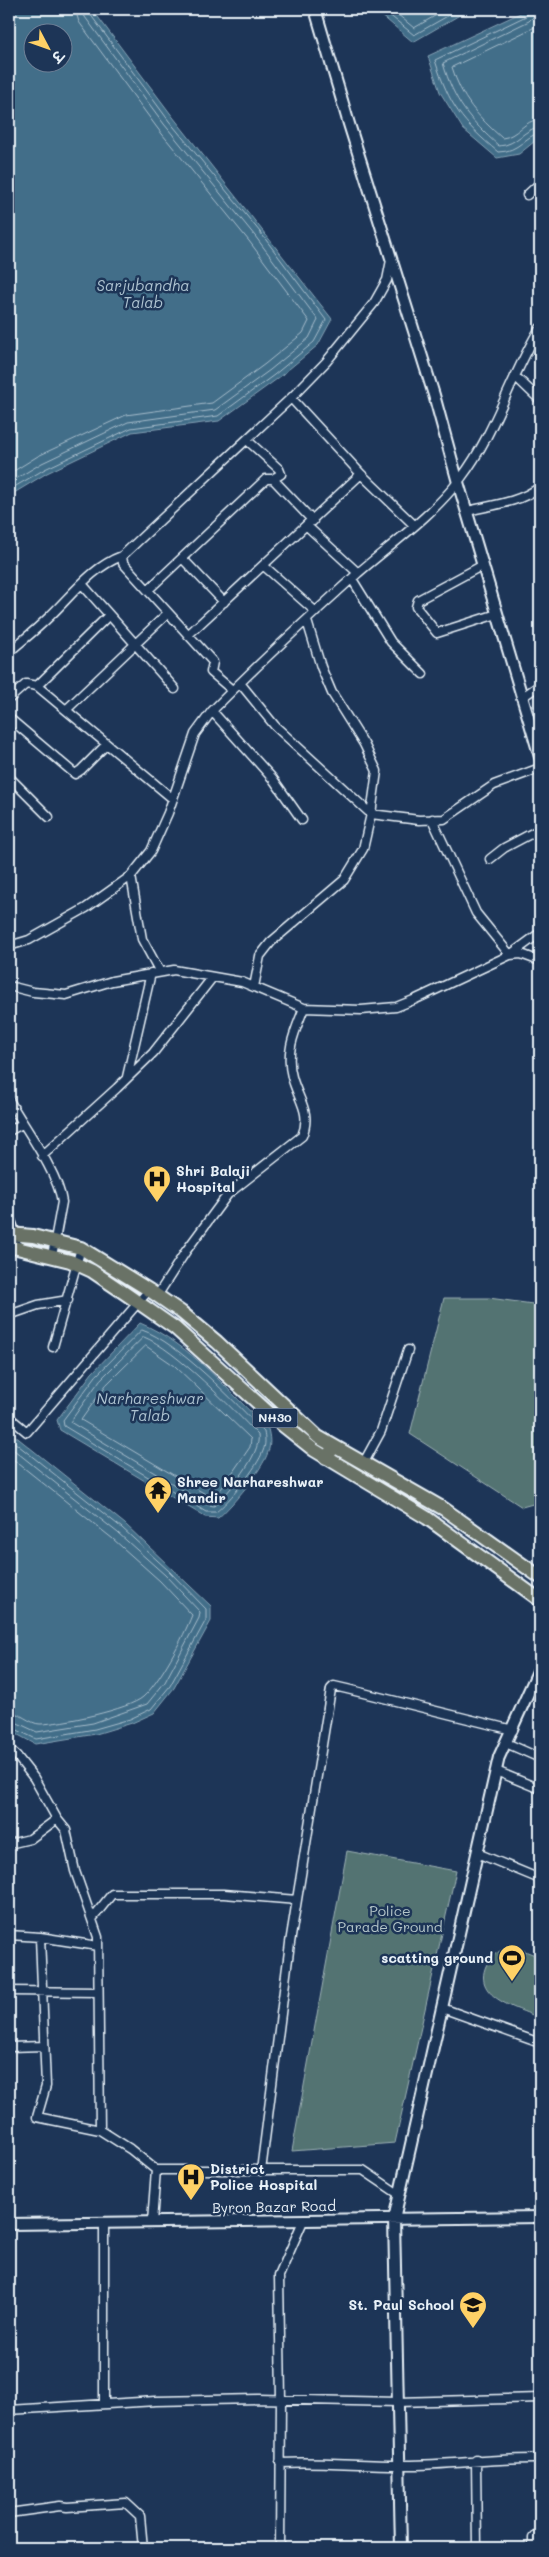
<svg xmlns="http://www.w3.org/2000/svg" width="549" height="2557" font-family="Mali,'Playpen Sans Deva',sans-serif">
	<rect width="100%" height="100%" fill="#1d3557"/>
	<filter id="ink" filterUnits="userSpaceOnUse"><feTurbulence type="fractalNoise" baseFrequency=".02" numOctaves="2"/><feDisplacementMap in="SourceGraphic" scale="10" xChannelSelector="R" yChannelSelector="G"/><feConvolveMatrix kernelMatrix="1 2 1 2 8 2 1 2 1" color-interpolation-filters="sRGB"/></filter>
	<g filter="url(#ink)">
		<path fill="#537372" stroke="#9eb2b5" d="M444,1298H489L540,1305V1502L522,1507L410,1434Z
			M347,1851L456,1871L395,2143L292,2151Z
			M510,1948L520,1949L540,1957V2018C520,2009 472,1998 486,1966C491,1956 498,1950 510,1948Z"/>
		<path fill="#436e89" stroke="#85a2b5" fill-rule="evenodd" d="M9,9H92L173,117L332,319L318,345L277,379L219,421L132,432L47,473L9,496ZM32,32H62V62H32Z
			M374,9H470L413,42Z
			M529,9H540V137L519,154L497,158L463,129L440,92L428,56Z
			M140,1323C191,1344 229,1392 268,1429C270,1437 271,1444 268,1452C263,1469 232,1506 218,1518L205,1517L60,1430L57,1420L92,1373Z
			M9,1431L125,1524L211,1606V1621L174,1688L154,1713L132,1723L96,1734L35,1744L9,1730Z"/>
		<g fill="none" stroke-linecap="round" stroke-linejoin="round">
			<path stroke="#a6bdcc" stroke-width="1" d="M382,9L414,35L460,9
				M391,9L414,28L447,9
				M530,9L526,16L435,60C449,105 462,122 498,152C520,152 525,135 540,133
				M536,9L534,16L529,21L443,63C454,102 470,120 499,146C518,145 524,128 540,127
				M540,21L533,28L452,67C461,98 478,117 502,138C517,137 524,120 540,119
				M9,474L38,456L126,415L212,403L265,364L303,333L309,321L249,241L158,129L79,22L75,9
				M9,483L42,463L128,422L215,410L270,370L309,338L318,320L255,236L164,124L85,17L83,9
				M9,490L45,469L131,428L218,416L274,375L314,342L326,320L260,232L169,121L90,14L89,9
				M142,1330C178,1342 236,1403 264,1432C265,1438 266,1444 263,1451C258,1466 229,1502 216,1512H206L64,1426L63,1420L96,1376Z
				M144,1337C175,1349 233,1409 258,1435C262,1453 228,1494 214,1506L208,1505L70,1422L100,1380Z
				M146,1346L175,1366L251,1439L250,1447L219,1492L212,1498L81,1420L106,1385Z
				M9,1438L122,1528L169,1571L206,1609V1620L170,1686L151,1709L130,1719L95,1729L36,1739L9,1726
				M9,1446L118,1533L165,1575L200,1612L199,1618L165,1682L147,1704L93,1723L37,1732L9,1719
				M9,1456L113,1539L160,1581L192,1615C184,1636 160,1682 143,1697C130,1709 60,1724 40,1724C30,1724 20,1712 9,1712"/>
			<g stroke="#e8f1f8" stroke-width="11">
				<path id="minor" d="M527,195L540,183
					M515,376L540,400
					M291,398L361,474L414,525
					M247,440L279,469L281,474L273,479
					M467,511C493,505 518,503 540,487
					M307,526L358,573
					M122,556L123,563L213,662L211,672L232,690
					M182,558L224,602
					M483,565L418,600L416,607L437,633L497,614
					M264,566L316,612
					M352,579L391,642L423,674
					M82,584L175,689
					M148,590L266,479H273L313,521
					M188,635L361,474
					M9,652C23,640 37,629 50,616C73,594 92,567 122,556L291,398L326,362L374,303L387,280L391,260
					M240,683L275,726L371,814L419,820L444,819L494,785L540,768
					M37,686L109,615
					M521,698L540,685
					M9,699L26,684L37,686L173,799
					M66,710L168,613
					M212,711L273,779L302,820
					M9,718L75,774L81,770L106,745
					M9,777L49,817
					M432,819L476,913L510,955L540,933
					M490,859L504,848L540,829
					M131,876L142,939L160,972
					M9,946L29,940L86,908L131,876L151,851L168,813L195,734L212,711C259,663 308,618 358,573C393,543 433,515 461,478C496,432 510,377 540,328
					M9,986L33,992L66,995L112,981L174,970L242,982L304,1008L361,1010L396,1007L416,999L510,955L521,954L540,961
					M254,987L260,956L271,942L344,880L363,849L371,814L377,771L364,744L332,693L321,667L307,621
					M127,1077L151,973
					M9,1100C24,1127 58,1172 62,1202L52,1256
					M9,1131L22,1124
					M42,1156L117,1088L153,1053L212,978
					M157,1296L186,1251L228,1194L302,1136C312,1112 298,1100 292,1077C285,1051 295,1031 304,1008
					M9,1315L38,1305L68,1300
					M53,1347L81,1248
					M9,1417L27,1432L149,1290
					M363,1464L381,1431L408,1350
					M506,1743L540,1758
					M9,1749L16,1755L34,1778L57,1819L66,1830L75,1871L98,1937L100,2130L37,2117L46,2086L40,1937
					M496,1771L540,1789
					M9,1844L30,1839L57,1819
					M477,1853L540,1879
					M92,1919L112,1894H224L297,1900
					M9,1935L40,1937L98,1946
					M9,1991L98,1992
					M442,2008L540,2043
					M9,2047L44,2046
					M100,2130L130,2149L156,2170H363L400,2195
					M261,2171L290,1943L331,1689L334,1686L347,1689L513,1730
					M152,2222L156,2170
					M104,2404V2223
					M9,2410L156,2401L258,2399L398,2402L540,2398
					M476,2460L477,2548
					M280,2463C320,2461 359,2465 399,2465C446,2466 493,2458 540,2459
					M9,2513L60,2506L67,2507L126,2503L140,2516L143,2548
					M280,2548L281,2399L279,2276L303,2221
					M533,2548V2538L540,2530"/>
			</g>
			<g stroke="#e8f1f8" stroke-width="14">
				<path id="tertiary" d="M315,9L349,124L434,395L457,479L540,757
					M9,2224L540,2217
					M401,2548L394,2219L499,1757L540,1667"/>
			</g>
			<g stroke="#e8f1f8" stroke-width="15">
				<path id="secondary" d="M9,1221L14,1234L15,1243"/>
			</g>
			<g stroke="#e8f1f8" stroke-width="16">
				<path id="primary" d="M9,1234L33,1236L81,1248L149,1290L181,1312L217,1342L318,1437L444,1509L540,1577
					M9,1246L70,1261L92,1271L126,1294L175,1328L280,1423L314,1450L427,1518L540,1600"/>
			</g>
			<g stroke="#e8f1f8" stroke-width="16">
				<path id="trunk" d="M326,1458L334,1447"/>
			</g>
			<use href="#minor" stroke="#1d3557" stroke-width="8"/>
			<use href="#tertiary" stroke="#1d3557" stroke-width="10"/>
			<use href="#secondary" stroke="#1d3557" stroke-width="11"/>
			<use href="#primary" stroke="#697266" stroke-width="12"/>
			<use href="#trunk" stroke="#697266" stroke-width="12"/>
		</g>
	</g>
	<defs>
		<g id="hospital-pin" transform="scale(1.4375)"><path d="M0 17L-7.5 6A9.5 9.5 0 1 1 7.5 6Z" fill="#ffd166" stroke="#1d3557"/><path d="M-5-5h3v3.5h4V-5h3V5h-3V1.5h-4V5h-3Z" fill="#111"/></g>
		<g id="temple-pin" transform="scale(1.4375)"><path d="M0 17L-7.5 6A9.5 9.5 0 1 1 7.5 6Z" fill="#ffd166" stroke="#1d3557"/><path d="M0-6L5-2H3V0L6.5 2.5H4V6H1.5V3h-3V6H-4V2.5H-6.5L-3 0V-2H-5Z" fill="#111"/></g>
		<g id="stadium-pin" transform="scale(1.4375)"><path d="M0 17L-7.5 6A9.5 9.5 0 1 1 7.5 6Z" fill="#ffd166" stroke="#1d3557"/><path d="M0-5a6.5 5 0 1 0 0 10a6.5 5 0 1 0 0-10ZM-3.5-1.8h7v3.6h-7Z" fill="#111"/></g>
		<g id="school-pin" transform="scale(1.4375)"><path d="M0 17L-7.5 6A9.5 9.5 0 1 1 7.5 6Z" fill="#ffd166" stroke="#1d3557"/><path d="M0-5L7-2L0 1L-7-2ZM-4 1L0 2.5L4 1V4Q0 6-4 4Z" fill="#111"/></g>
	</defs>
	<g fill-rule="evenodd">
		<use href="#hospital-pin" x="157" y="1179"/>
		<use href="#temple-pin" x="158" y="1490"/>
		<use href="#stadium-pin" x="512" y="1958"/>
		<use href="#hospital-pin" x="191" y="2177"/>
		<use href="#school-pin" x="473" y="2305"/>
	</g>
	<g text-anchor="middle" stroke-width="5" stroke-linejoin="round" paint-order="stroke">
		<rect fill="#1d3557" stroke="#abb9c8" stroke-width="1" x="252.5" y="1408.5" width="45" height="19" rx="4"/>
		<g font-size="12" font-weight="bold" fill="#e8f1f8">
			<text x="275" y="1422">NH30</text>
		</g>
		<g font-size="14" font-weight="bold" fill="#e8f1f8" stroke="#1d3557" text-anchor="start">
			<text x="176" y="1176">Shri Balaji<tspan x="176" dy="16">Hospital</tspan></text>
			<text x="177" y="1487">Shree Narhareshwar<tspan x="177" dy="16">Mandir</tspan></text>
			<text x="493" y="1963" text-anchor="end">scatting ground</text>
			<text x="210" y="2174">District<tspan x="210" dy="16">Police Hospital</tspan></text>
			<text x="454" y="2310" text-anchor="end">St. Paul School</text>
		</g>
		<g font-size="14" fill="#b4c5c9" stroke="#1d3557">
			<text x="390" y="1916">Police<tspan x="390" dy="16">Parade Ground</tspan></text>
		</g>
		<g font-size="14" fill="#e8f1f8" stroke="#1d3557">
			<text transform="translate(274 2207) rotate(-1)" y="5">Byron Bazar Road</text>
		</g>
		<g font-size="15" font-style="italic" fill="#aec3d1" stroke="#1d3557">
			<text x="143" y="291">Sarjubandha<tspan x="143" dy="17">Talab</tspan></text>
			<text x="150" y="1404">Narhareshwar<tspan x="150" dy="17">Talab</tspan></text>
		</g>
	</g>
	<rect width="549" height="2557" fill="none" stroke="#1d3557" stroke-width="30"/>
	<rect x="15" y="15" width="519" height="2527" fill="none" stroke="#e8f1f8" stroke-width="2" filter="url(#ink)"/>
	<g transform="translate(48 48) rotate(131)"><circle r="24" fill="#1d3557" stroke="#6e8097"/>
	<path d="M0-4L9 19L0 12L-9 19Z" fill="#ffd166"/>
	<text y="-8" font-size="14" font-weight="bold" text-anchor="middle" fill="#e8f1f8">उ</text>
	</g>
</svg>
